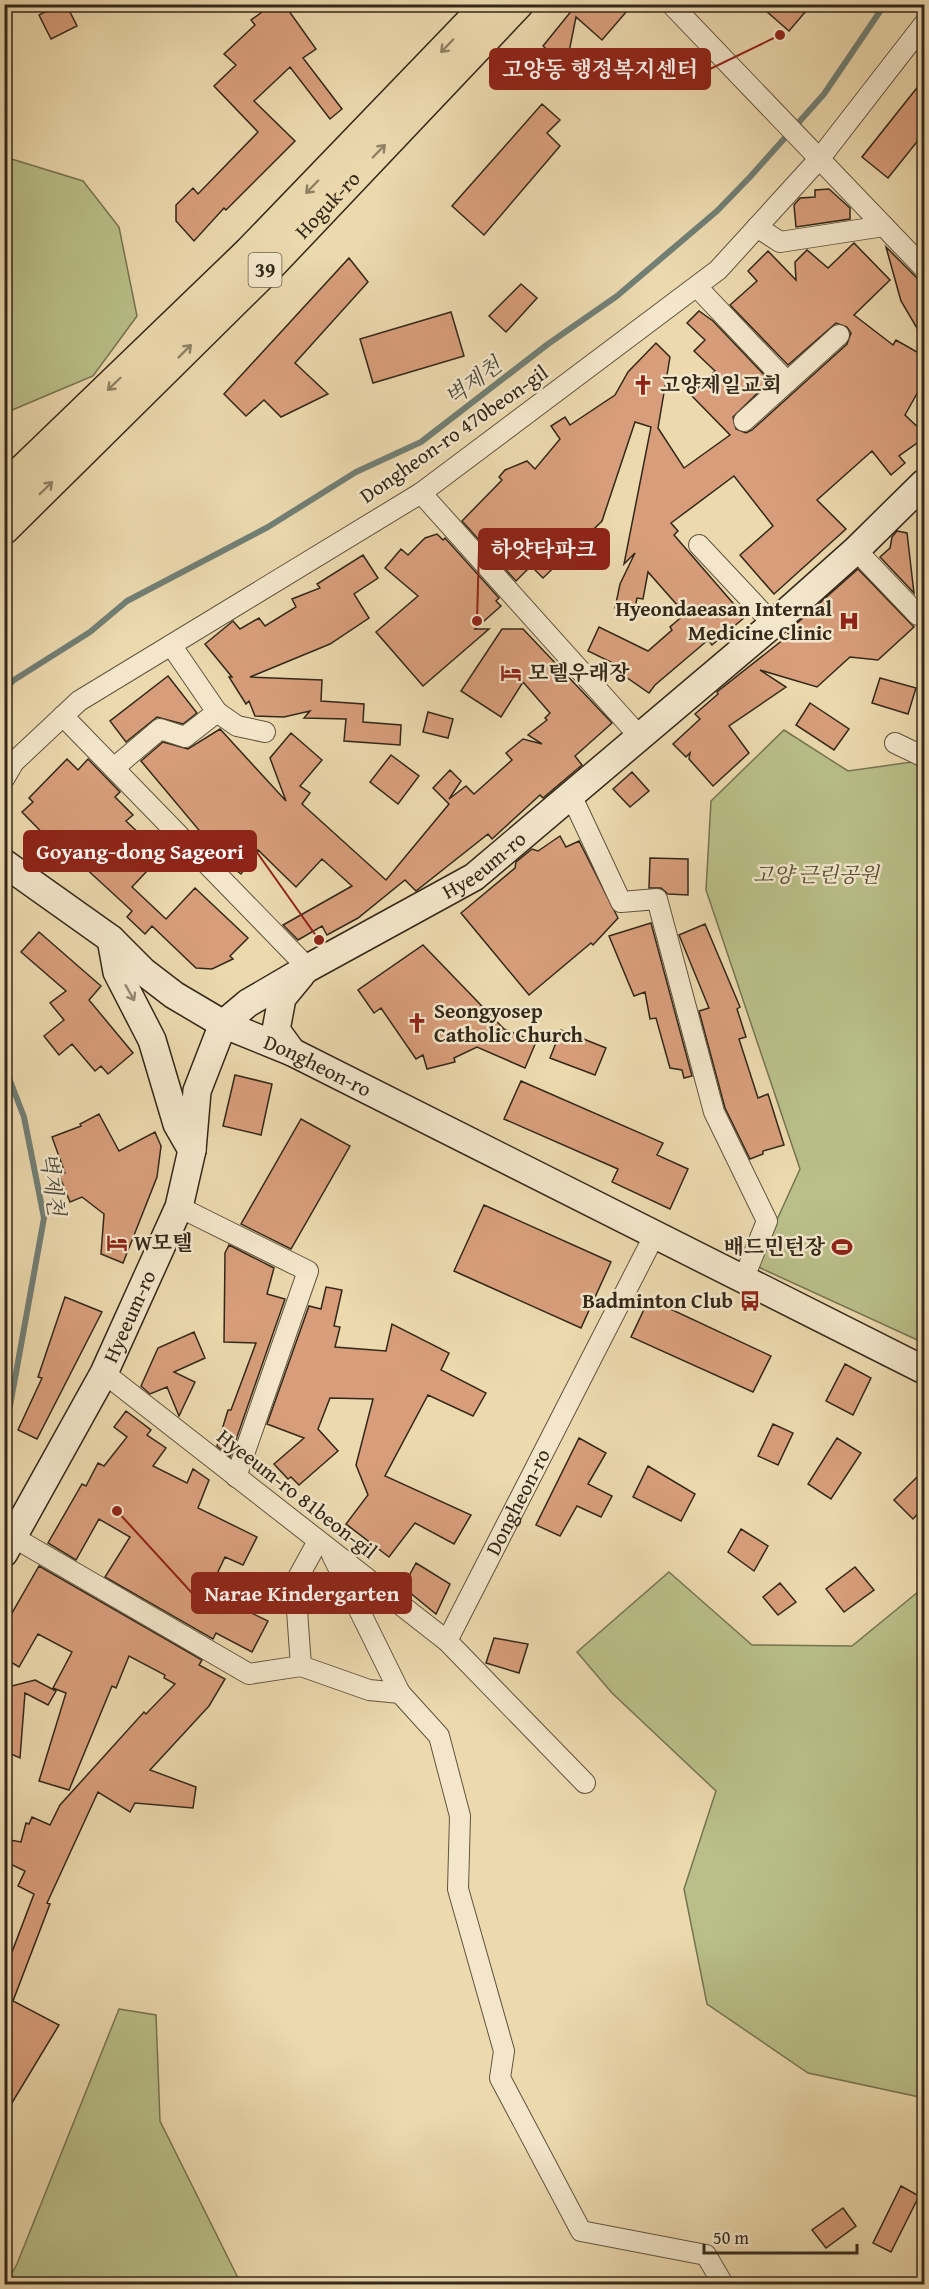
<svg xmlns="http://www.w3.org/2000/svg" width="929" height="2289" font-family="'Gentium Book Plus','Noto Serif KR',serif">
	<rect width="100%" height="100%" fill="#ecd9ae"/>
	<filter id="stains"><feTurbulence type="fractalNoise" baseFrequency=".00333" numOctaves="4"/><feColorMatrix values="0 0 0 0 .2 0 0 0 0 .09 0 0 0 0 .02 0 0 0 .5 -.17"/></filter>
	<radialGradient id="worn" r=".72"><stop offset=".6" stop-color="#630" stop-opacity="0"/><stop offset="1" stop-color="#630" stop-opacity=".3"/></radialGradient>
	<path fill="#b9bf89" stroke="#767452" stroke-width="1.5" d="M5,157L83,181L119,227L137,316L93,376L5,413Z
		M784,730L848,771L912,762L924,767V1343L756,1266L800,1169L706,890L711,801Z
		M669,1572L752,1645L852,1646L924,1587V2098L808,2073L707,2004L684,1889L716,1791L612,1693L577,1652Z
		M119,2009L156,2015L160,2121L241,2284H6L17,2264Z
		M419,2278L467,2284H405Z"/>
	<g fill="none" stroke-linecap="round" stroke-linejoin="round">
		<path stroke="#717f75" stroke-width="6" d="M4,690L14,680L90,632L127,601L268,527L356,472L421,442L548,344L617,296L717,211L750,177L824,94L885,4
			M4,1065L24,1117L44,1218L10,1406L4,1417"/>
	</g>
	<path fill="#d89e7b" stroke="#33281a" stroke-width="1.5" d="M60,4H66L77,26L51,39L39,15Z
		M273,4H284L316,49L303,58L342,109L330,119L290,67L254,101L295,141L226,210L224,208L194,241L176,221V205L193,188L198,194L258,132L214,86L236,65L224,54L255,25L251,20Z
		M577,4L578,7L581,4H633L602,40L576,17L566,67L543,46Z
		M758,4H812L789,31Z
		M924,79V133L888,178L862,157Z
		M542,104L560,120L547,133L560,146L484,235L452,206Z
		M829,189L850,208V219L796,227L794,205L800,198L815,197V190Z
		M854,243L890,280L854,315L893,345L896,340L924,356V381L905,415L924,433V438L899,456L905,463L891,475L872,451L817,500L846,529L774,594L740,555L773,526L734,476L671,523L678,531L674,535L745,617L712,645L708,640L655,685L649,693L616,670L619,666L588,651L599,627L648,651L672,630L670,627L685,614L648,572L643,599L637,598L634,612L615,608L620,584L635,553L624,564L651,427L635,422L602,521L543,578L531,566L516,581L462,521L502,480L499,477L505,470L527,461L535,469L560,439L551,426L565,417L570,425L615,395L628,372L656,343L670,357L658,428L684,468L730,435L691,395L715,371L694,351L705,340L687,323L699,311L713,321L770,381L733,417L736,429L746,433L752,430L847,344L851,333L847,327L836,323L788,365L730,305L757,281L748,271L768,251L796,280L795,262L807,250L828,268Z
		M886,247L924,285V340L901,301Z
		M349,258L368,282L295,363L328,394L281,417L264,400L246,416L224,394Z
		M521,284L537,298L506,332L489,316Z
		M451,312L464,356L373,383L360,339Z
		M897,531L907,533L914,593L880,557L890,548L892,537Z
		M437,534L443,540L445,538L499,598L496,601L501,606L475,629H489L423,686L376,632L418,596L385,568L401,549L408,555L425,538Z
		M363,555L378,578L354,594L369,618L330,644L250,677L322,680L321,701L364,704L363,722L401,725L400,745L344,741L346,719L304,718L310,711L284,717L255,716L249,701L246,704L229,677H232L205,644L233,621L240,629L259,618L265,626L296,607L292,599L320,588L317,584Z
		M858,569L914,627L878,660L850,657L817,687L760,670L786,687L729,726L749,753L713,786L689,759L690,753L686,757L673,744L700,719L695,714L718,694L717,692L789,635L787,632Z
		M502,629H523L612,723L575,756L582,765L543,798L540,795L492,839L488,834L416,891L405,880L358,918L327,935L322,926L298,940L283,925L352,886L322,859L296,887L258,850L241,874L212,852L214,848L141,761L163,742L188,749L220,729L286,801L270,758L291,733L322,760L300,786L310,793L302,804L386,880L449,804L433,788L450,770L461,781L449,799L466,786L474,794L512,760L506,753L523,739L542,744L528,735L547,720L545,718L550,713L523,682L501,717L461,691Z
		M168,676L197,713L183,724L157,717L126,742L110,721Z
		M880,678L916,688L908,714L872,703Z
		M810,703L849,729L834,750L796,725Z
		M428,712L453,719L448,738L423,732Z
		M391,755L419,776L398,804L370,782Z
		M67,759L78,770L88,759L120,792L115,797L133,815L126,821L162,855L132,887L166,919L195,888L248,938L230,956L233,959L212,969L196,968L152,926L145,934L127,917L132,911L82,865L79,868L63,854L22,812L33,802L29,798Z
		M632,772L649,791L630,807L613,789Z
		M560,836L566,847L579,841L618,918L593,945L591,943L529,995L461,913L515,868L516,862L532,849L538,851Z
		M650,858L688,859V895L668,894L661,888H649Z
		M651,923L692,1076L684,1078L682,1070L670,1068L656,1018L650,1019L645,992L634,996L609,936Z
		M705,924L740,1007L737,1009L746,1037L739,1039L758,1098L768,1094L784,1145L763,1151V1154L750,1159L725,1108L699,1011L709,1008L679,935Z
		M39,932L101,986L89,1000L133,1053L108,1074L101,1066L95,1071L72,1044L59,1055L44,1036L64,1020L50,1003L66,991L21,952Z
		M423,945L504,1029L536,1042L525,1068L477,1047L454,1058L455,1062L427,1069L423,1055L416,1059L381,1008L374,1013L358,990Z
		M561,1030L606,1048L595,1075L550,1058Z
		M235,1075L272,1084L261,1135L223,1126Z
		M521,1081L663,1143L657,1155L688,1169L670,1209L612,1182L618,1169L504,1119Z
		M99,1114L119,1151L155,1132L161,1146L157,1177L123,1263L101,1254L104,1214L82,1197L70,1202L59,1175L65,1173L52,1137L81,1126L80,1124Z
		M301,1119L350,1146L291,1249L241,1224Z
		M484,1205L611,1262L581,1328L454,1271Z
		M229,1245L274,1268L267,1294L285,1299L230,1457L217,1446L228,1410H231L256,1343L224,1342L225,1253Z
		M326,1287L342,1290L334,1326L340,1327L335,1347L386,1351L392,1324L449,1353L441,1370L486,1393L473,1416L428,1395L385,1476L471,1515L454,1544L415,1523L389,1557L346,1524L368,1495L356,1465L373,1399L330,1398L318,1429L338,1451L299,1485L291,1477L288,1479L274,1464L304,1438L267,1424L309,1306L321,1309Z
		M65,1297L102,1312L37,1439L18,1430L42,1378L38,1377Z
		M649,1299L771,1356L753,1392L631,1337Z
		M194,1332L205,1358L174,1372L195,1382L179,1416L167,1387L150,1394L141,1386L158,1348Z
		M845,1364L871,1378L853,1415L826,1401Z
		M126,1411L151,1430L147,1435L166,1448L153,1466L187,1483L193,1469L209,1480L198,1508L257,1537L243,1565L225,1557L207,1595L235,1610L237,1606L268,1621L252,1652L216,1633L213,1639L105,1577L130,1537L99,1519L76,1560L48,1543L82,1484L86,1486L98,1463L104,1466L127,1437L114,1427Z
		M773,1424L793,1433L778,1465L758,1456Z
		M579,1438L606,1453L588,1484L612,1496L601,1517L577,1506L560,1536L536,1525Z
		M837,1438L861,1453L831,1499L808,1484Z
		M648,1466L695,1494L681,1521L633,1497Z
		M917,1477L924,1485V1507L913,1519L894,1500Z
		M741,1529L768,1546L754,1571L728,1552Z
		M416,1563L450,1584L436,1614L403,1587Z
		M39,1566L202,1660L199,1665L225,1679L209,1706L150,1770L196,1787L193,1808L135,1803L130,1812L98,1792L47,1903L50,1904L13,2001L59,2025L4,2116V1973L34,1894L18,1886L25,1871L4,1861V1839L21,1842L26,1823L29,1824L32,1817L50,1825L60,1805L144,1712L146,1714L175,1684L164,1678L165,1675L129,1656L116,1688L112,1686L69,1790L39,1781L66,1693L53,1688L72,1652L38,1634L19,1667L4,1658V1627Z
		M855,1567L874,1590L844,1612L826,1589Z
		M780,1583L796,1602L778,1615L763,1597Z
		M494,1638L528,1644L519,1673L486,1663Z
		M35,1680L56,1691L48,1705L25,1693L20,1758L4,1751V1688Z
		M901,2186L919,2196L891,2252L873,2243Z
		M843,2208L856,2226L826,2248L812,2230Z"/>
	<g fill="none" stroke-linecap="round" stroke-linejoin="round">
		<g stroke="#61543f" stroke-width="22">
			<g id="street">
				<path d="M671,4L924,268"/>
				<path d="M757,227L780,242L884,226"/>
				<path d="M697,287L787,382"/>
				<path d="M744,421L839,335"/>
				<path d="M421,493L640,737"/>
				<path d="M699,545L773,624"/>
				<path d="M856,550L918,615L924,616"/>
				<path d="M171,645L217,712L237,726L265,732"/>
				<path d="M63,716L308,968"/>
				<path d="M895,743L924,757"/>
				<path d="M114,768L160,729L185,737L217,712"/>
				<path d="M4,779L14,762L79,701L421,493L718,270L820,158L924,24"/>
				<path d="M571,795L621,902L657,899L714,1112L767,1221L743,1280"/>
				<path d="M179,1207L308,1271L236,1477"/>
				<path d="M104,1373L447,1641L585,1783"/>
				<path d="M13,1537L249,1674L301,1666L369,1690L400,1693L439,1736L460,1816L458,1889L504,2051L500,2078L581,2231L706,2255L723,2284"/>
				<path d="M332,1555L400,1693"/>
				<path id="s1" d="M447,1641L654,1236"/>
				<path d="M301,1666L295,1583L318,1541"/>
			</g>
		</g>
		<g stroke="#33281a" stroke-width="30">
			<g id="secondary">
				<path id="s2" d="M4,863L111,939L144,972L174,995L223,1024L292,1052L924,1370"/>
				<path d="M111,939L117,972L152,1040L177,1124L192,1150"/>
				<path d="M292,1052L276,1030L282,998L301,975"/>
				<path id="s3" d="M4,1553L104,1373L179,1207L192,1150L197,1091L223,1024L248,1003L308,968L474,877L773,624L856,550L924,483"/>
			</g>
		</g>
		<g stroke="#33281a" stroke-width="33">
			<g id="primary">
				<path d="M4,488L249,252L488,4"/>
				<path id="s4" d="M4,529L264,272L518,4"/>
			</g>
		</g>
		<use href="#street" stroke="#f3e6ca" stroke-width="20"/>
		<use href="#secondary" stroke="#f3e6ca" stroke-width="27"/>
		<use href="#primary" stroke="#ecd9ae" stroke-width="30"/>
	</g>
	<defs><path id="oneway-shaft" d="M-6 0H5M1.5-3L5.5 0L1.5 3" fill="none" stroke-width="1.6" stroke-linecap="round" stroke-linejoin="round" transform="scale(1.5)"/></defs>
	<g stroke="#908064">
		<use href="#oneway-shaft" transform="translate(447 46) rotate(134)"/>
		<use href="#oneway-shaft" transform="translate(379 151) rotate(-46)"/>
		<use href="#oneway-shaft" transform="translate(312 187) rotate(134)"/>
		<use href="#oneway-shaft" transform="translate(185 351) rotate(-45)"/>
		<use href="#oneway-shaft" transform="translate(114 384) rotate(136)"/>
		<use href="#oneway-shaft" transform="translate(46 488) rotate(-44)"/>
	</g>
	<use stroke="#938772" href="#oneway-shaft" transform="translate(130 993) rotate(60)"/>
	<defs>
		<g id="church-bare" transform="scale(1.62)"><path d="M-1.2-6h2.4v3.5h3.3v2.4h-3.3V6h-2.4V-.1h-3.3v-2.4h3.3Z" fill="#8f2418" stroke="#f3e6ca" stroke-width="2.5" paint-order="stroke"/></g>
		<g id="hospital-bare" transform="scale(1.62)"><path d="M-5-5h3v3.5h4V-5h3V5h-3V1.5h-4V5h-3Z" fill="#8f2418" stroke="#f3e6ca" stroke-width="2.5" paint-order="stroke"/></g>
		<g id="hotel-bare" transform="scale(1.62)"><path d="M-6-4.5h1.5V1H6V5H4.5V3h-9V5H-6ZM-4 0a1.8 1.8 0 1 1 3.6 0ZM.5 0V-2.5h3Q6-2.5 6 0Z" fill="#8f2418" stroke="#f3e6ca" stroke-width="2.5" paint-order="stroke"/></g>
		<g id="stadium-bare" transform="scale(1.62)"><path d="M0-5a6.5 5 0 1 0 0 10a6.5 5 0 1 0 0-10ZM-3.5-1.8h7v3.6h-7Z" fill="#8f2418" stroke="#f3e6ca" stroke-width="2.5" paint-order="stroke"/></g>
		<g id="bus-bare" transform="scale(1.62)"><path d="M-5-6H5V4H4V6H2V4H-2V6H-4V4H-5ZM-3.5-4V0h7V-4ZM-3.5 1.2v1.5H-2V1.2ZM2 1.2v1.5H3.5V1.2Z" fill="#8f2418" stroke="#f3e6ca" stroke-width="2.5" paint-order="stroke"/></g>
	</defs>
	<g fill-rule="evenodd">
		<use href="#church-bare" x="643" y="385"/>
		<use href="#hospital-bare" x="849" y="621"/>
		<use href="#hotel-bare" x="511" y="673"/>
		<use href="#church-bare" x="417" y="1023"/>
		<use href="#hotel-bare" x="117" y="1243"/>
		<use href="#stadium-bare" x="842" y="1247"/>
		<use href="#bus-bare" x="750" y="1301"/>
	</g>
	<g text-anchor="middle" stroke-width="5" stroke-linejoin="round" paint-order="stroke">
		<rect fill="#f3e6ca" stroke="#6d614f" stroke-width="1.5" x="248.5" y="253" width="33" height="34" rx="4.5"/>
		<g font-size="20" font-weight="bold" fill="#33281a">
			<text x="265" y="277">39</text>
		</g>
		<g font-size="21" fill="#33281a" stroke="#f3e6ca">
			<text dy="7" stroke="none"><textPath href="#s4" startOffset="458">Hoguk-ro</textPath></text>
			<text transform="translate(454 434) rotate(-35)" y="7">Dongheon-ro 470beon-gil</text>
			<text dy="7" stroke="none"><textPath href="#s3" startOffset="884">Hyeeum-ro</textPath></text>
			<text dy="7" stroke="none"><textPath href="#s2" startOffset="376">Dongheon-ro</textPath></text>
			<text dy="7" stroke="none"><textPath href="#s3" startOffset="268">Hyeeum-ro</textPath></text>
			<text transform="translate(297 1494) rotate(38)" y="7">Hyeeum-ro 81beon-gil</text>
			<text dy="7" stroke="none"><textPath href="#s1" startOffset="156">Dongheon-ro</textPath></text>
		</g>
		<g font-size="21" font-weight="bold" fill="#33281a" stroke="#f3e6ca" text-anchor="start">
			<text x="660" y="392">고양제일교회</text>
			<text x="832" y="616" text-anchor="end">Hyeondaeasan Internal<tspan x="832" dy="24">Medicine Clinic</tspan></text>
			<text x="528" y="680">모텔우래장</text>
			<text x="434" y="1018">Seongyosep<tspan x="434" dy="24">Catholic Church</tspan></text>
			<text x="134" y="1250">W모텔</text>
			<text x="825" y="1254" text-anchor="end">배드민턴장</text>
			<text x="733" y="1308" text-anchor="end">Badminton Club</text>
		</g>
		<g font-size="21" font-style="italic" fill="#544e36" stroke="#f3e6ca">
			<text x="816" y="882">고양 근린공원</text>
		</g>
		<g font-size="22" font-style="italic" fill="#4d4c40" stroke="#f3e6ca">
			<text transform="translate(473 381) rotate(-37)" y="8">벽제천</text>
			<text transform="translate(53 1184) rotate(82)" y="8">벽제천</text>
		</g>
	</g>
	<path fill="none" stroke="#8f2418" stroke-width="2" d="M780 35L710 69M477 621L479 549M319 940L256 851M117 1511L192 1593"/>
	<g fill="#8f2418" stroke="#f3e6ca" stroke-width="2">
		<circle cx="780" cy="35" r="6"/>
		<circle cx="477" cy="621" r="6"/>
		<circle cx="319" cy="940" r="6"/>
		<circle cx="117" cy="1511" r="6"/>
	</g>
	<g fill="#8f2418" stroke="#8f2418" stroke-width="2">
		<rect x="490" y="49" width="220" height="40" rx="6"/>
		<rect x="479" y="529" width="130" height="40" rx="6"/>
		<rect x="24" y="831" width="232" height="40" rx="6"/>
		<rect x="192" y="1573" width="219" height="40" rx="6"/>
	</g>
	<g font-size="22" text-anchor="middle" font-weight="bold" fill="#fff">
		<text x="600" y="77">고양동 행정복지센터</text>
		<text x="544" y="557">하얏타파크</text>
		<text x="140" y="859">Goyang-dong Sageori</text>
		<text x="302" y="1601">Narae Kindergarten</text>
	</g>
	<rect width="929" height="2289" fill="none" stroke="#ecd9ae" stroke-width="24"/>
	<rect x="6" y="6" width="917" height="2277" fill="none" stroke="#33281a" stroke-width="3"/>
	<rect x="12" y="12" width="905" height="2265" fill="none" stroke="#33281a" stroke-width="1.5"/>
	<path d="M704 2244v9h153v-9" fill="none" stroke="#33281a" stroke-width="3"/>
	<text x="713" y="2244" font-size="18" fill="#33281a" stroke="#f3e6ca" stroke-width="4.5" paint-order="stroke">50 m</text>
	<rect width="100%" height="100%" filter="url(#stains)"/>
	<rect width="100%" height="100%" fill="url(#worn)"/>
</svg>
